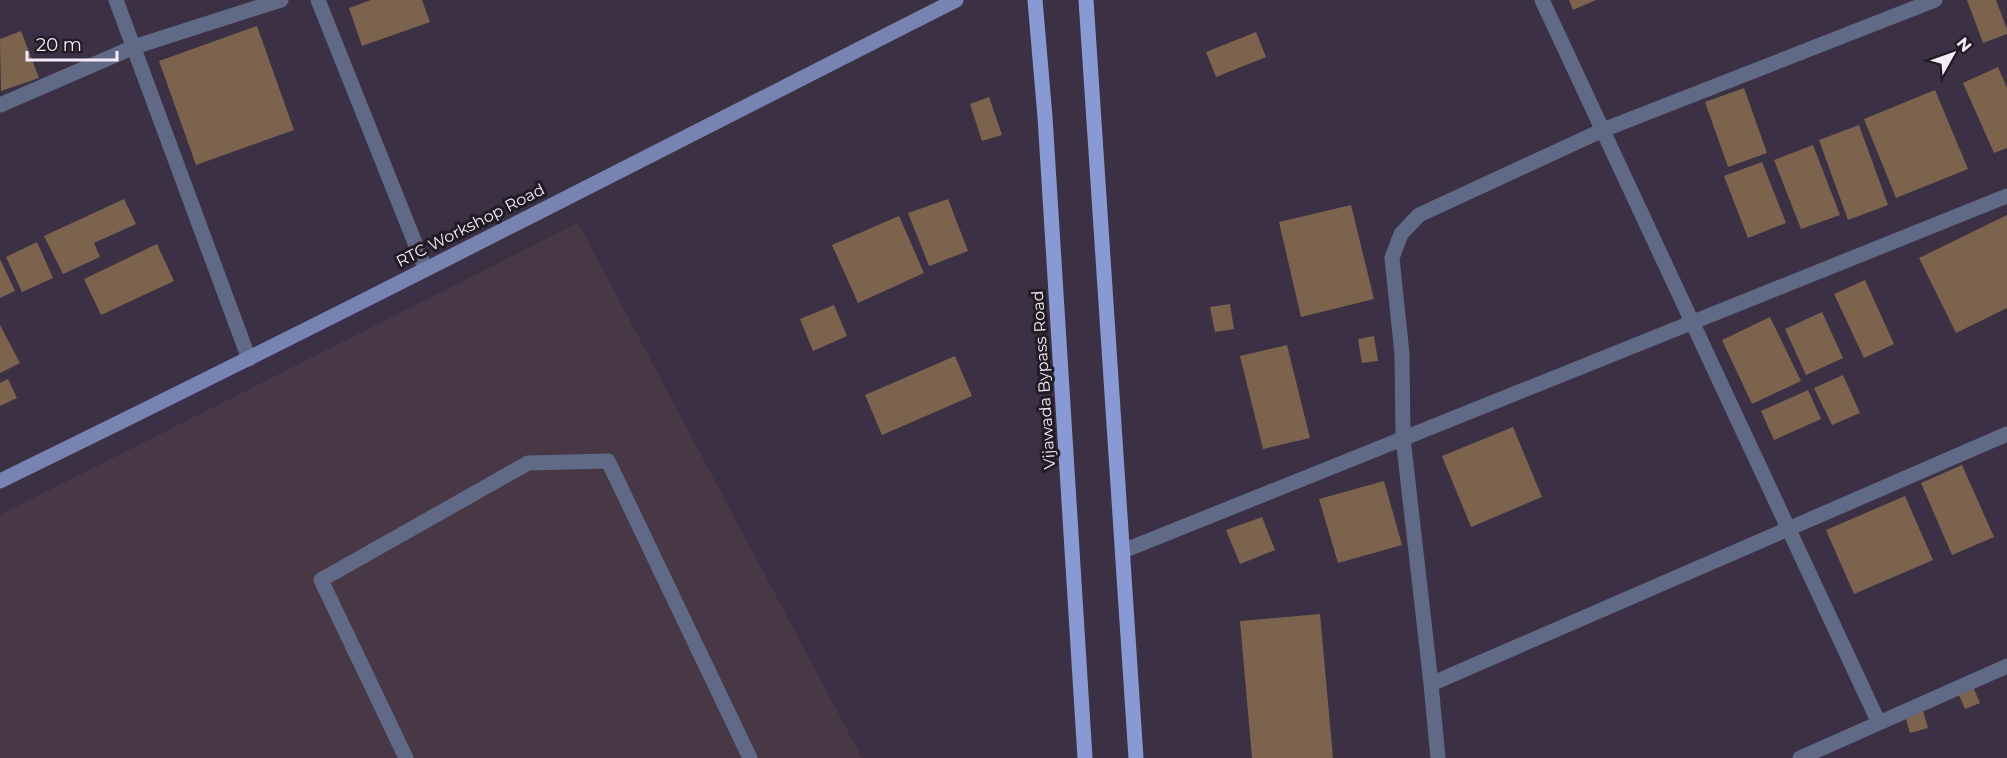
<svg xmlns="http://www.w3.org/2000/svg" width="2007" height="758" font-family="Montserrat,sans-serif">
	<rect width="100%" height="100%" fill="#3c3144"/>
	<path fill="#483845" d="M578,223L862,758H0V515Z"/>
	<path fill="#7c634e" d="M371,0H422L430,22L362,46L349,8Z
		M1569,0H1596L1573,10Z
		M1967,0H1996L2007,29V34L1983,43Z
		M257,26L294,130L196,165L159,61Z
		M21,31L39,78L1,91L0,39Z
		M1256,32L1266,57L1216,77L1206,52Z
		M1998,67L2007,88V148L1994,153L1963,83Z
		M1744,88L1767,153L1728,167L1705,102Z
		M1935,90L1968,169L1896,198L1864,119Z
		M989,97L1002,135L982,141L970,104Z
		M1859,125L1888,205L1848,220L1819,140Z
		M1813,145L1840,215L1801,229L1774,160Z
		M1762,162L1786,223L1748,238L1724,176Z
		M124,199L136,224L94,243L100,257L63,274L44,236Z
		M948,199L968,251L929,266L908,213Z
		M1351,205L1374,299L1301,317L1279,222Z
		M2007,215V308L1956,333L1919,258Z
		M899,216L924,273L858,303L832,245Z
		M37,242L53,278L22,292L6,257Z
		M157,244L174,281L101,315L84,279Z
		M0,259L15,291L0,298Z
		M1865,280L1894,344L1864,358L1834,294Z
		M1230,304L1234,329L1215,332L1210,307Z
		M834,305L847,336L813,351L800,319Z
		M1822,312L1843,358L1806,375L1785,329Z
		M1770,317L1801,381L1752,404L1722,340Z
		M0,325L20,363L0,373Z
		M1374,336L1378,361L1362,363L1358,339Z
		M1287,345L1310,438L1263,449L1240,356Z
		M955,356L972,396L882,435L865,395Z
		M1843,375L1860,413L1832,425L1814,388Z
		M8,379L17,398L0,406V383Z
		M1808,390L1821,419L1774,440L1761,411Z
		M1513,427L1542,497L1471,527L1442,456Z
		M1962,465L1994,537L1952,555L1921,483Z
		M1384,481L1402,545L1338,563L1319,499Z
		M1905,496L1933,560L1854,594L1826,530Z
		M1262,517L1275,550L1240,564L1226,530Z
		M1320,614L1333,758H1252L1240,621Z
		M1973,687L1980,703L1965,709L1958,693Z
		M1923,711L1928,728L1910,733L1905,716Z"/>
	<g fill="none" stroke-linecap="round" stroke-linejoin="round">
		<path stroke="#606986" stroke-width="15" d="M406,758L321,580L528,463L608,461L750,758"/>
		<path stroke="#606986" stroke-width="15" d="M116,0L249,359
			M318,0L425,268
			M1542,0L1879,723
			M0,105L134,47L281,0
			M1123,551L2007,196
			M1431,684L2007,434
			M1438,758L1431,684L1403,438L1402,354L1392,258L1401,234L1419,215L1603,130L1935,0
			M1800,758L2007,666"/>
		<path stroke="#7784b2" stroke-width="15" d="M0,481C321,325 638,161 956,0"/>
		<path stroke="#8999d4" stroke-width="15" d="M1035,0L1045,117L1085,758
			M1086,0L1136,758"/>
	</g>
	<g text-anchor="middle" stroke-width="6" stroke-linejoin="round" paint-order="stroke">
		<g font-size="16" fill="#f4edf9" stroke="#211b24">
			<text transform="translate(470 225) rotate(-27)" y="6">RTC Workshop Road</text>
			<text transform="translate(1043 380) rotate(-94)" y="6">Vijawada Bypass Road</text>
		</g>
	</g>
	<g transform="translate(1953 54) rotate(50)" stroke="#211b24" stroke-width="4.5" paint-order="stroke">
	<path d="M0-4.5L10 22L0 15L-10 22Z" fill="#f4edf9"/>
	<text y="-9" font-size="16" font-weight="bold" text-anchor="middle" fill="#f4edf9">N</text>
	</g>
	<path d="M27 51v9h90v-9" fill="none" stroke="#f4edf9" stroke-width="3"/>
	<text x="36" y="51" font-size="18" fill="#f4edf9" stroke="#211b24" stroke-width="4.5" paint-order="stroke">20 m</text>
</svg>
